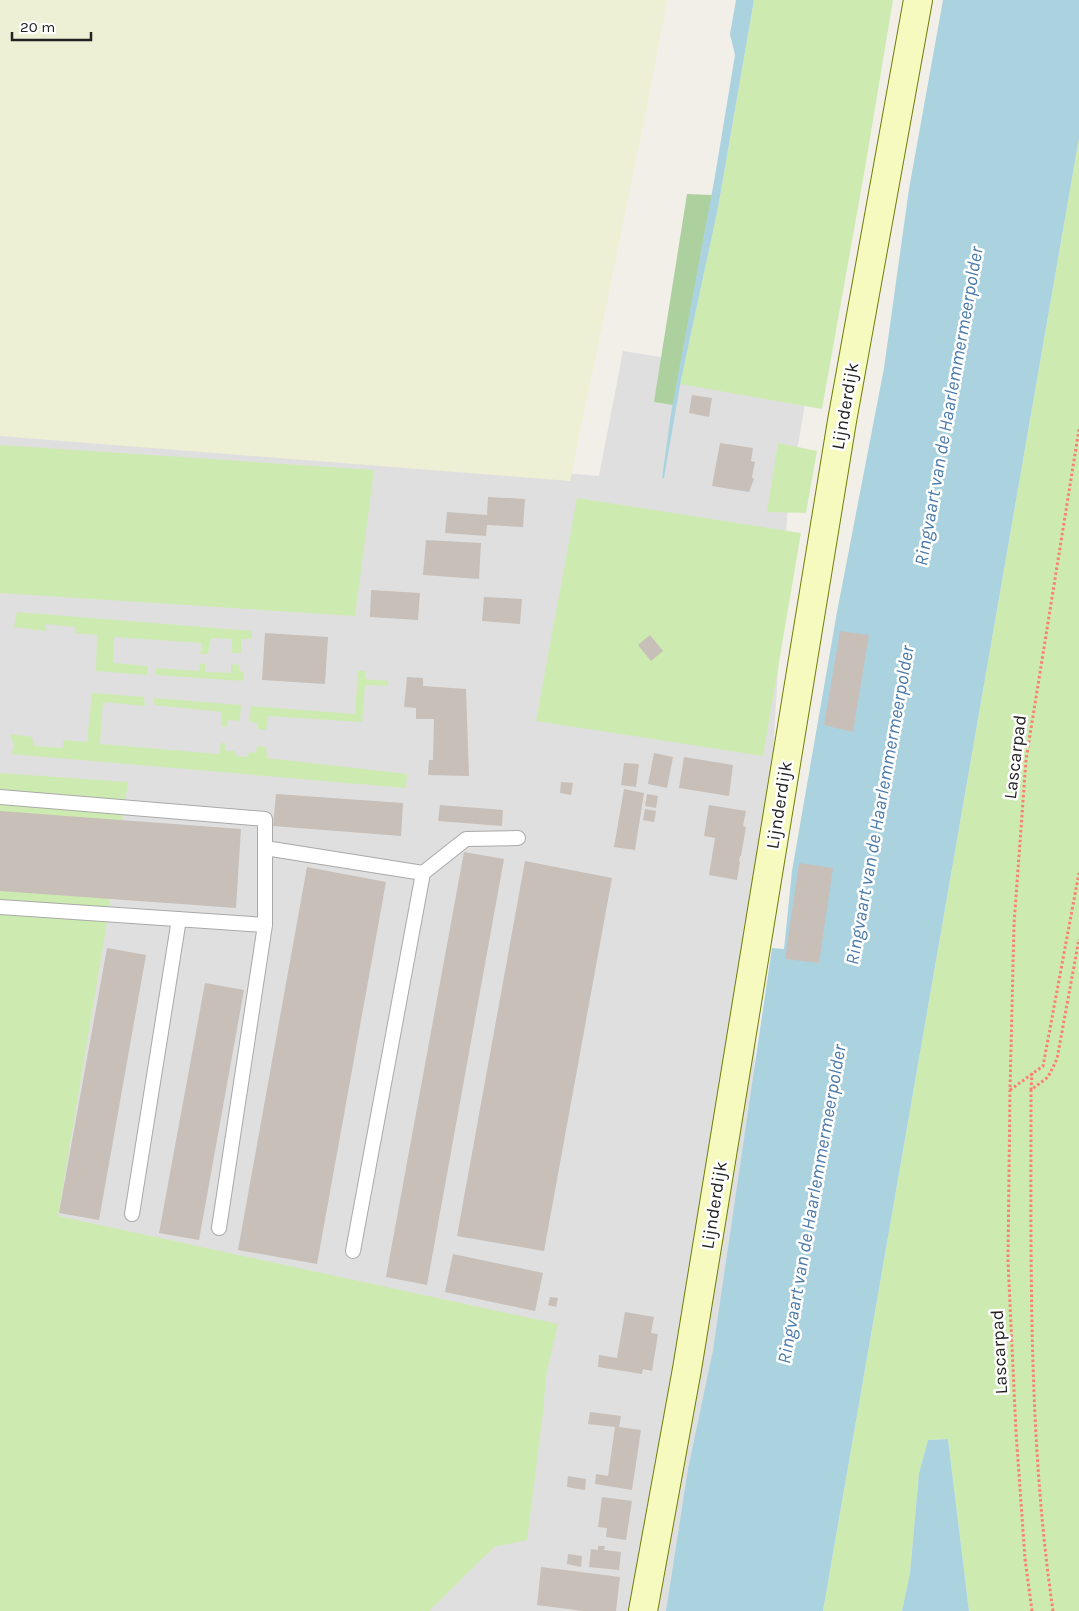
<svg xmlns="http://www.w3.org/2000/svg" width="1079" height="1611" font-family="Karla,sans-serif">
	<rect width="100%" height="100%" fill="#f2efe9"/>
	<path fill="#e0dfdf" d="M623,351L809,381L788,503L731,1456L711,1611H0V425L599,476Z"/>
	<path fill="#eef0d5" d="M0,0H667L647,107L570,481L0,436Z"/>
	<path fill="#cdebb0" d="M754,0H893L865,168L822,409L680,384L718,208Z
		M1079,138V1611H969L948,1439L928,1440L919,1473L910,1573L902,1611H823Z
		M778,443L817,451L806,513L767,512Z
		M0,445L374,470L355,616L0,593Z
		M577,498L801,533L763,756L536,721Z
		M17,612L252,631V639H241V653H232V639L211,638L208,654H200L202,643L114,637L113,663L148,666L147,675L96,671L97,635L75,633V627L46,624L45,631L14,627Z
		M205,663V672L231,673V664L239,665V671L244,672L243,681L156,675V668L199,671L200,664Z
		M358,671H365V679L388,681V686L365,685L362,722L268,716L266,730L258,729V723L249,722L251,706L355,714Z
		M92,693L144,697L145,706L103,702L100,744L219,754L221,743H225L226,751H235L236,756L248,757L249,752L256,753L257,746L266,747L267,758L407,774L406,788L11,754L14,745L10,734L32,737L34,746L63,748V740L87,742Z
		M154,698L241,705L240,721L228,720L227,727L221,726L222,712L154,705Z
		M0,773L128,782L104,940L58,1216L558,1324L546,1376L543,1412L527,1540L494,1547L429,1611H0Z"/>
	<path fill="#add19e" d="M687,194L712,195L673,405L654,402Z"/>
	<path fill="#aad3df" d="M736,0H754L718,208L681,380L664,478H662L671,413L715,176L735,55L730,34Z
		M943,0H1079V138L823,1611H666L688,1469L713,1350L772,948L784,949L792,871L837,612L884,368L909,189Z
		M948,1439L969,1611H902L910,1573L919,1473L928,1440Z"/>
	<path fill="#c7bfb8" d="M692,395L712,398L709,417L689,413Z
		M720,443L753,448L751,461L755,462L752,477L754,479L749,492L712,486Z
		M488,497L525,499L523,527L487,525L486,536L445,533L447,512L487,515Z
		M426,540L481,543L479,579L423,575Z
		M371,590L420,593L418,620L370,617Z
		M484,597L522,599L520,624L482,621Z
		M840,631L869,635L853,732L824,725Z
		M265,633L328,637L325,684L262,680Z
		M650,635L663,651L651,661L638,645Z
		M407,677L423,678V686L466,689L469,776L428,775L429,760H433L434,719H416V708L404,707Z
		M654,753L673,757L667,788L648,784Z
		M684,757L733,765L729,796L679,788Z
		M624,763L639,764L636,787L621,785Z
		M561,782L573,783L571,795L560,793Z
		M624,789L644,793L635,850L614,847Z
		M276,794L403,803L401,836L273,826Z
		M647,794L658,796L656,808L645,806Z
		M440,805L503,810L502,826L438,821Z
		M709,805L746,811L743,826L746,827L741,856H740L739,862H740L737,880L709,875L715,838L704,836Z
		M645,809L656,811L654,822L643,820Z
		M0,811L241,829L236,908L0,891Z
		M464,852L504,859L427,1285L386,1277Z
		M525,861L612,878L544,1251L457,1236Z
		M799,863L833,868L819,963L785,959Z
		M307,867L386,882L317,1264L238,1250Z
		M107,948L146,955L99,1220L59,1213Z
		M205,983L244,990L199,1240L159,1233Z
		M453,1254L543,1273L535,1311L445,1292Z
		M550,1297L558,1298L556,1307L548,1305Z
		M625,1312L654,1317L651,1333L658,1334L652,1371L643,1369L642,1374L598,1367L599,1355L617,1358Z
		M590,1412L621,1416L619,1427L641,1430L632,1490L595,1484L596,1474L608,1476L615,1427L588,1424Z
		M568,1476L586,1479L585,1490L567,1487Z
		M602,1497L632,1501L626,1540L606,1537L607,1528L598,1527Z
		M598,1546H605L604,1550L621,1552L619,1570L589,1567L591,1549L598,1550Z
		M568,1554L582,1556L581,1567L567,1564Z
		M541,1567L620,1577L616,1611H583L537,1605Z"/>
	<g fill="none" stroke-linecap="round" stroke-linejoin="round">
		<g stroke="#a9a9a9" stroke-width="16">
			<path id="lane" d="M0,797L265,819V925L0,907
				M265,848L423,873L466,839L518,838
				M132,1214L179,919
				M219,1228L265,925
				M353,1251L423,873"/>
		</g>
		<g stroke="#707d05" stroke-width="30">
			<path id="secondary" d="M643,1611L687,1369L842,421L918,0"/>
		</g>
		<path stroke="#fa8072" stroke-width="3" stroke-dasharray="2.5 2.5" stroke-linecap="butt" d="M1010,1090L1043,1066L1079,873
			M1031,1090L1032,1073
			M1032,1611L1025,1559L1016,1432L1008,1261L1010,1090L1014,924L1026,760L1079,429
			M1053,1611C1028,1439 1031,1264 1031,1090L1048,1077L1057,1059L1079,939"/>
		<use href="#lane" stroke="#fff" stroke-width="14"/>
		<use href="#secondary" stroke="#f7fabf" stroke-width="28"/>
	</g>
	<g text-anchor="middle" stroke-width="5" stroke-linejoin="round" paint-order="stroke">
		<g font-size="18" fill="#222" stroke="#fff">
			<text transform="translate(845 406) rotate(-80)" y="6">Lijnderdijk</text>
			<text transform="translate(1015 757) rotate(-83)" y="6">Lascarpad</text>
			<text transform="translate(779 805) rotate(-81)" y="6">Lijnderdijk</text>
			<text transform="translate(714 1205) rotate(-81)" y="6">Lijnderdijk</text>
			<text transform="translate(999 1352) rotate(-93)" y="6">Lascarpad</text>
		</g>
		<g font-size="19" font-style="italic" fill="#4a7aab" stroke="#fff">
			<text transform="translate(948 406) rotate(-80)" y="7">Ringvaart van de Haarlemmermeerpolder</text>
			<text transform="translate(879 805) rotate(-80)" y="7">Ringvaart van de Haarlemmermeerpolder</text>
			<text transform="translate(811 1204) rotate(-80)" y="7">Ringvaart van de Haarlemmermeerpolder</text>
		</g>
	</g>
	<path d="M12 32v8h79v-8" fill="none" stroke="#222222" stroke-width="2.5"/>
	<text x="20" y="32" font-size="15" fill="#222222" stroke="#ffffff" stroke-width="4" paint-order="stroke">20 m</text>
</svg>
